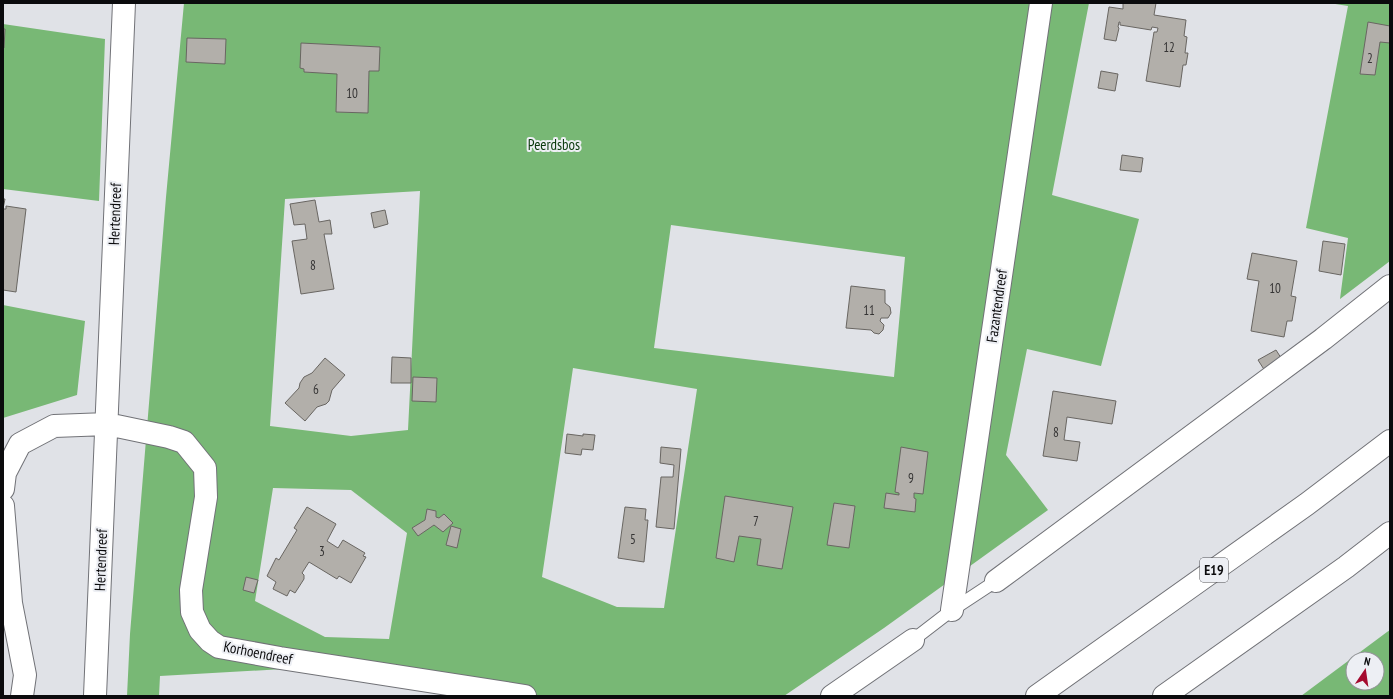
<svg xmlns="http://www.w3.org/2000/svg" width="1393" height="699" font-family="'PT Sans Narrow',sans-serif">
	<rect width="100%" height="100%" fill="#e0e2e7"/>
	<path fill="#78b875" fill-rule="evenodd" d="M184,3H1089L1052,195L1139,219L1101,366L1027,349L1006,455L1048,510L884,628L784,696H526L318,667L160,676L159,696H127L130,634L166,197ZM420,191L408,430L351,436L270,426L285,199ZM671,225L905,257L894,377L654,348ZM573,368L697,389L664,608L617,607L542,577ZM273,488L351,490L407,533L389,639L325,637L255,601Z
		M1329,3H1390V261L1340,299L1348,238L1306,228L1348,6Z
		M3,24L105,39L99,201L3,189Z
		M3,305L85,321L77,395L3,418Z
		M1390,630V696H1301L1387,632ZM1353,659H1377V683H1353Z"/>
	<path fill="#b2afaa" stroke="#696662" d="M1123,3H1156L1154,15L1186,20L1184,36L1187,37L1185,53H1188L1186,65H1183L1180,87L1146,81L1154,32H1157L1158,28L1152,27L1151,30L1120,25V22H1119L1118,27L1119,28L1116,41L1104,39L1109,7L1123,9Z
		M1368,22L1390,26V43L1380,42L1375,75L1360,74Z
		M3,29H5L4,48H3Z
		M187,38L226,39L225,64L186,62Z
		M301,43L380,47L379,71H369L368,113L336,112L337,74L304,72V69L300,68Z
		M1101,71L1118,74L1115,91L1098,88Z
		M1122,155L1143,158L1141,172L1120,170Z
		M3,199H5L3,209H6V206L26,209L16,292L3,290Z
		M315,200L319,222L330,220L332,234H324L334,289L301,294L292,241L307,239L305,224L294,225L290,204Z
		M385,210L388,224L374,228L371,213Z
		M1323,241L1345,244L1341,275L1319,271Z
		M1252,253L1297,261L1291,296L1296,297L1292,321H1287L1284,337L1251,331L1259,281L1247,279Z
		M851,286L885,290V303L890,307L891,313L888,318H881L880,321L884,325L883,330L879,334L874,333L871,330L846,328Z
		M1276,350L1283,361L1265,371L1258,360Z
		M392,357L411,358V383H391Z
		M325,358L345,375L332,390L329,401L326,404L317,407L305,421L285,403L299,388L300,383L304,377L312,373Z
		M413,377L437,378L436,402L412,401Z
		M1053,391L1116,401L1112,424L1067,417L1064,440L1080,442L1077,461L1043,456Z
		M567,434L583,436V434L595,435L593,450L582,449L581,455L565,453Z
		M661,447L681,449L674,529L656,527L661,477H673L674,465L660,463Z
		M901,447L928,452L923,494L914,493V498L916,499L915,512L884,508L886,493L899,495V493L895,492Z
		M725,496L793,507L782,569L757,565L761,539L739,536L734,562L716,558Z
		M834,503L855,506L849,548L827,545Z
		M307,507L336,524L327,541L338,548L343,540L365,553L363,556L366,557L351,583L339,576L337,579L309,562L302,573L304,575V579L295,593L290,590L287,596L273,589L276,582L267,576L276,558L279,560L297,530L294,528Z
		M625,507L646,509L645,520H648L644,562L618,558Z
		M427,509L436,511V517L439,518L444,514L453,523L443,532L434,525L418,536L412,528L425,520Z
		M451,526L461,529L457,548L446,545Z
		M246,577L258,580L254,593L243,590Z"/>
	<g fill="none" stroke-linecap="round" stroke-linejoin="round">
		<g stroke="#717277" stroke-width="14">
			<path id="lane" d="M913,640L952,610L996,581"/>
		</g>
		<g stroke="#717277" stroke-width="24">
			<path id="street" d="M3,489L5,473L20,444L54,426L107,424L169,437L184,442L205,468L206,497L191,590L192,612L200,630L210,641L219,647L280,658L525,696
				M3,506L11,603L25,675L22,696
				M996,581L1323,339L1390,286
				M952,610L1041,3
				M95,696L124,3
				M832,696L913,640"/>
		</g>
		<g stroke="#717277" stroke-width="24">
			<path id="highway" d="M1037,696L1307,504L1390,441
				M1164,696L1346,567L1390,533"/>
		</g>
		<use href="#lane" stroke="#fff" stroke-width="12"/>
		<use href="#street" stroke="#fff" stroke-width="22"/>
		<use href="#highway" stroke="#fff" stroke-width="22"/>
	</g>
	<g text-anchor="middle" stroke-width="4" stroke-linejoin="round" paint-order="stroke">
		<g font-size="13" fill="#353434">
			<text x="1169" y="52">12</text>
			<text x="1370" y="63">2</text>
			<text x="352" y="98">10</text>
			<text x="313" y="270">8</text>
			<text x="1275" y="293">10</text>
			<text x="869" y="315">11</text>
			<text x="316" y="394">6</text>
			<text x="1056" y="437">8</text>
			<text x="911" y="483">9</text>
			<text x="756" y="526">7</text>
			<text x="633" y="544">5</text>
			<text x="322" y="556">3</text>
		</g>
		<rect fill="#edeff4" stroke="#4f4f52" stroke-width="1" x="1200" y="558" width="28" height="24" rx="3"/>
		<g font-size="14" font-weight="bold" fill="#0b0b0d">
			<text x="1214" y="575">E19</text>
		</g>
		<g font-size="15" fill="#0a390c" stroke="#edeff4">
			<text x="554" y="150">Peerdsbos</text>
		</g>
		<g font-size="15" fill="#0b0b0d" stroke="#edeff4">
			<text transform="translate(115 214) rotate(-88)" y="5">Hertendreef</text>
			<text transform="translate(997 306) rotate(-82)" y="5">Fazantendreef</text>
			<text transform="translate(101 560) rotate(-88)" y="5">Hertendreef</text>
			<text transform="translate(258 653) rotate(11)" y="5">Korhoendreef</text>
		</g>
	</g>
	<rect width="1393" height="699" fill="none" stroke="#0b0b0d" stroke-width="8"/>
	<g transform="translate(1365 671) rotate(13)"><circle r="19" fill="#edeff4" stroke="#939498"/>
	<path d="M0-3L7 15L0 10L-7 15Z" fill="#a50a2f"/>
	<text y="-6" font-size="11" font-weight="bold" text-anchor="middle" fill="#0b0b0d">N</text>
	</g>
</svg>
